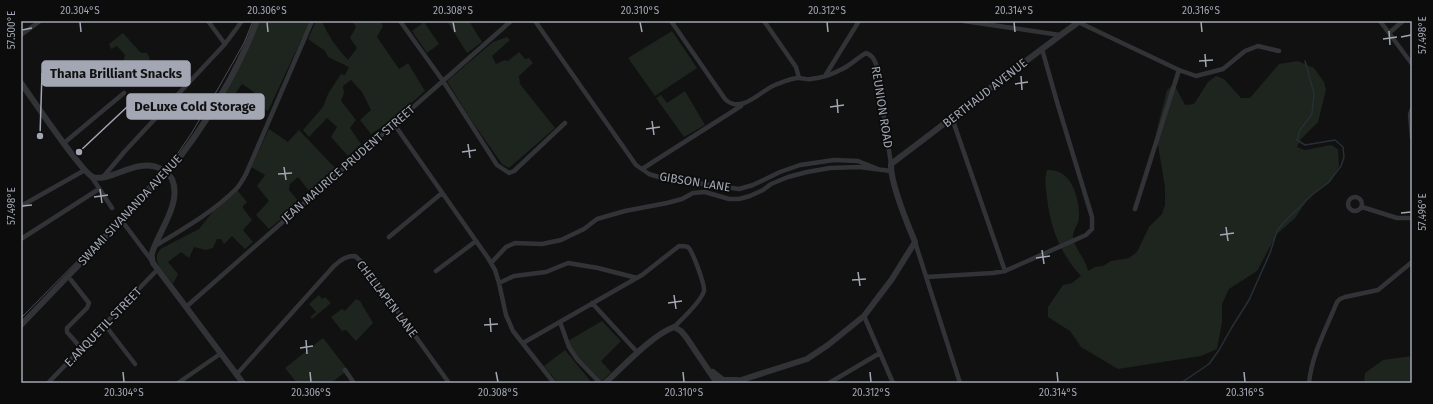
<svg xmlns="http://www.w3.org/2000/svg" width="1433" height="404" font-family="'Fira Sans',sans-serif">
	<rect width="100%" height="100%" fill="#111112"/>
	<path fill="#1d251e" d="M259,21H310L268,111L250,99L254,92L242,84L224,110L218,105Z
		M316,21H322C328,36 337,48 348,60L357,48L350,38L356,27L352,21H380L383,26L377,37L399,69L408,63L425,91L391,121L371,134L360,120L371,110L362,92L351,80L343,86L344,93L341,101L356,120L350,128L361,144L348,156L331,137L337,127L327,118L309,137L303,130L323,107L328,94L341,74L345,75L349,67L328,57L325,51L308,39Z
		M447,21H469L482,42L467,53Z
		M424,22L439,44L427,53L412,31Z
		M672,31L697,68L655,96L628,58Z
		M123,33L141,53H147L150,59L138,71L137,84L128,73L120,78L113,69L123,62L125,55L117,46L111,49L109,44Z
		M507,37L510,40L492,56L496,64L505,60L508,61L519,52L525,59L529,58L533,63L519,76L520,84L555,128L509,168L502,164L469,117L447,81L493,42Z
		M1298,61L1314,68L1324,82L1326,90L1318,122L1301,139L1297,147L1305,150L1331,145L1338,149L1339,166L1331,181L1310,196L1295,218L1277,234L1257,271L1229,289L1222,304V322L1217,349L1201,356L1118,369L1081,347L1070,331L1048,317V307L1063,285L1072,283L1081,276C1061,255 1050,227 1047,198C1046,189 1044,180 1047,170C1049,170 1053,170 1056,171C1073,175 1080,202 1079,217C1079,223 1074,229 1073,235C1072,245 1086,259 1088,271L1095,267L1103,266L1111,261L1129,258L1137,252L1149,227L1162,214L1165,205V187L1156,133L1167,90L1174,84L1185,105L1194,104L1208,82L1216,76L1224,79L1241,98H1250L1279,64Z
		M685,91L705,125L684,137L656,98L661,95L667,103Z
		M269,129L288,142L299,130L336,169L310,192L298,177L290,184L289,190L300,203L269,229L256,215L269,201L257,186L265,175L251,167Z
		M237,190L247,202L243,206V208L252,220L243,230L253,242L245,249L232,236L224,244L221,239H217L213,248L206,250L194,247L189,258L181,252L168,262L178,274L173,284C165,273 148,259 162,248L199,229L214,210Z
		M319,295L322,299L325,297L331,303L312,319L310,317L316,312L309,304Z
		M356,299L360,301L373,323L356,341L346,330L342,331L331,317L342,309L345,311Z
		M602,321L621,341L601,361L611,372L601,382L576,357L568,341Z
		M323,338L348,370L331,383H297L285,368Z
		M565,350L592,383H558L544,366Z
		M1412,356V383H1364L1365,373L1383,360Z"/>
	<g fill="none" stroke-linecap="round" stroke-linejoin="round">
		<path stroke="#272f36" stroke-width="1.5" d="M1181,383L1209,364L1219,350L1232,327L1249,300L1270,253L1277,231L1283,223L1313,194L1328,183L1341,166L1344,157L1343,147L1335,140L1305,145L1297,140L1300,130L1312,114L1314,93L1305,61"/>
		<path stroke="#323337" stroke-width="4.5" d="M208,21L225,44
			M400,21L443,81L497,165L509,173L514,171L565,123
			M535,21L636,165L649,174L662,178L739,189L753,185L780,172L800,165L834,160L858,161L878,169
			M671,21L725,99C741,115 760,91 775,85C783,82 791,78 799,78C803,78 807,80 811,79C821,78 831,75 840,70C850,66 857,58 866,53C872,55 874,59 876,64L891,164
			M764,21L796,67L799,78
			M964,21L1060,35
			M1380,21L1412,64
			M1078,22L1179,70L1196,76L1223,69L1245,51L1258,46L1279,51
			M1389,33L1403,21
			M21,35L40,21
			M825,76L859,21
			M1412,109L1410,114L1412,138
			M952,118L1005,271
			M394,124L488,258L495,270L499,283L506,315L513,331L554,383
			M64,143L124,93
			M642,169L741,106
			M91,176L112,208
			M104,176L125,151L225,44L242,21
			M1348 204a7 7 0 1 1 14 0a7 7 0 1 1-14 0Z
			M21,206L85,170
			M1362,207L1397,218H1412
			M1135,209L1179,70
			M125,225L152,261
			M389,237L442,193
			M21,239L99,189
			M915,242L960,383
			M155,246C183,229 213,212 236,189C240,185 243,179 246,174L312,21
			M491,263L506,247L515,243L542,244L561,240L584,229L597,219L625,211L667,203L682,199L693,193L705,192L729,199H739L750,196L763,190L771,184L788,177L807,172L830,168L859,167L891,171
			M436,271L476,241
			M926,277L993,273L1005,271L1086,235L1092,229V217L1057,102L1042,49
			M71,280L89,303L87,308L67,328V332L81,348
			M499,283L514,276L546,272L568,263L598,268L637,278
			M592,303L638,353
			M186,307L511,21
			M864,316L893,383
			M560,322L569,347L577,359L600,383
			M105,325L135,364
			M523,343L642,275L679,246C682,246 685,246 688,247C693,252 705,285 704,291C701,302 682,319 674,327
			M345,370L354,383
			M236,375L334,266C341,260 345,256 355,256L363,263L449,383
			M48,383L157,270
			M178,383L220,354
			M829,383L880,353
			M1309,383C1312,354 1326,329 1337,302L1340,299L1345,297L1378,290L1412,262"/>
		<path stroke="#323337" stroke-width="6" d="M21,83C32,98 81,172 93,177C110,183 138,156 161,169C165,172 170,175 172,179C181,200 164,224 156,243C153,250 150,254 153,263L243,383
			M21,325L167,173C203,130 237,73 257,21
			M713,372L723,380H737
			M605,383C623,367 652,335 674,327L681,331L686,337L717,383
			M732,383L807,359L828,345L864,316L892,279L915,242C907,223 890,183 891,164C954,117 1016,67 1080,21"/>
		<path stroke="#494b51" stroke-width="1" d="M21,318L120,218L178,153L191,134L219,87L244,43L253,21"/>
	</g>
	<path fill="none" stroke="#a2a7b3" stroke-width="1.5" d="M80,22L81,32M267,22L268,32M453,22L455,32M640,22L642,32M827,22L828,32M1014,22L1015,32M1201,22L1202,32M22,30L32,28M1389,31L1390,45M1401,37L1411,35M1383,39L1397,37M1205,54L1206,67M1199,61L1213,60M1021,76L1022,90M1015,84L1028,82M837,99L838,113M830,107L844,105M652,121L654,135M646,129L660,127M468,144L470,158M462,152L476,150M284,167L286,180M278,174L292,173M100,189L102,203M94,197L108,195M22,206L32,205M1401,213L1411,212M1226,227L1228,241M1220,235L1234,233M1042,250L1044,264M1036,258L1050,256M858,272L860,286M852,280L866,279M674,295L676,309M668,303L682,301M490,318L491,332M484,325L498,324M306,340L307,354M300,348L313,346M123,372L124,382M310,372L311,382M496,372L498,382M683,372L684,382M870,372L871,382M1057,372L1058,382M1244,372L1245,382"/>
	<g text-anchor="middle" stroke-width="3.5" stroke-linejoin="round" paint-order="stroke">
		<g font-size="12" fill="#a2a7b3" stroke="#0c0c0d">
			<text transform="translate(985 93) rotate(-38)" y="4">BERTHAUD AVENUE</text>
			<text transform="translate(882 107) rotate(81)" y="4">REUNION ROAD</text>
			<text transform="translate(348 164) rotate(-41)" y="4">JEAN MAURICE PRUDENT STREET</text>
			<text transform="translate(695 182) rotate(9)" y="4">GIBSON LANE</text>
			<text transform="translate(130 210) rotate(-47)" y="4">SWAMI SIVANANDA AVENUE</text>
			<text transform="translate(387 299) rotate(53)" y="4">CHELLAPEN LANE</text>
			<text transform="translate(103 327) rotate(-46)" y="4">E.ANQUETIL STREET</text>
		</g>
	</g>
	<path fill="none" stroke="#a2a7b3" stroke-width="1.5" d="M40 136L42 73M79 152L127 107"/>
	<g fill="#a2a7b3" stroke="#0c0c0d" stroke-width="1.5">
		<circle cx="40" cy="136" r="4"/>
		<circle cx="79" cy="152" r="4"/>
	</g>
	<g fill="#a2a7b3" stroke="#a2a7b3" stroke-width="1.5">
		<rect x="42" y="61" width="148" height="25" rx="4"/>
		<rect x="127" y="94" width="137" height="25" rx="4"/>
	</g>
	<g font-size="13" text-anchor="middle" font-weight="bold" fill="#111">
		<text x="116" y="78">Thana Brilliant Snacks</text>
		<text x="195" y="111">DeLuxe Cold Storage</text>
	</g>
	<rect width="1433" height="404" fill="none" stroke="#0c0c0d" stroke-width="44"/>
	<rect x="22" y="22" width="1389" height="360" fill="none" stroke="#a2a7b3" stroke-width="1.5"/>
	<g font-size="10" text-anchor="middle" fill="#a2a7b3">
		<text x="80" y="14">20.304°S</text>
		<text x="267" y="14">20.306°S</text>
		<text x="453" y="14">20.308°S</text>
		<text x="640" y="14">20.310°S</text>
		<text x="827" y="14">20.312°S</text>
		<text x="1014" y="14">20.314°S</text>
		<text x="1201" y="14">20.316°S</text>
		<text transform="translate(11 30) rotate(-90)" y="4">57.500°E</text>
		<text transform="translate(1422 35) rotate(-90)" y="4">57.498°E</text>
		<text transform="translate(11 206) rotate(-90)" y="4">57.498°E</text>
		<text transform="translate(1422 212) rotate(-90)" y="4">57.496°E</text>
		<text x="124" y="396">20.304°S</text>
		<text x="311" y="396">20.306°S</text>
		<text x="498" y="396">20.308°S</text>
		<text x="684" y="396">20.310°S</text>
		<text x="871" y="396">20.312°S</text>
		<text x="1058" y="396">20.314°S</text>
		<text x="1245" y="396">20.316°S</text>
	</g>
</svg>
